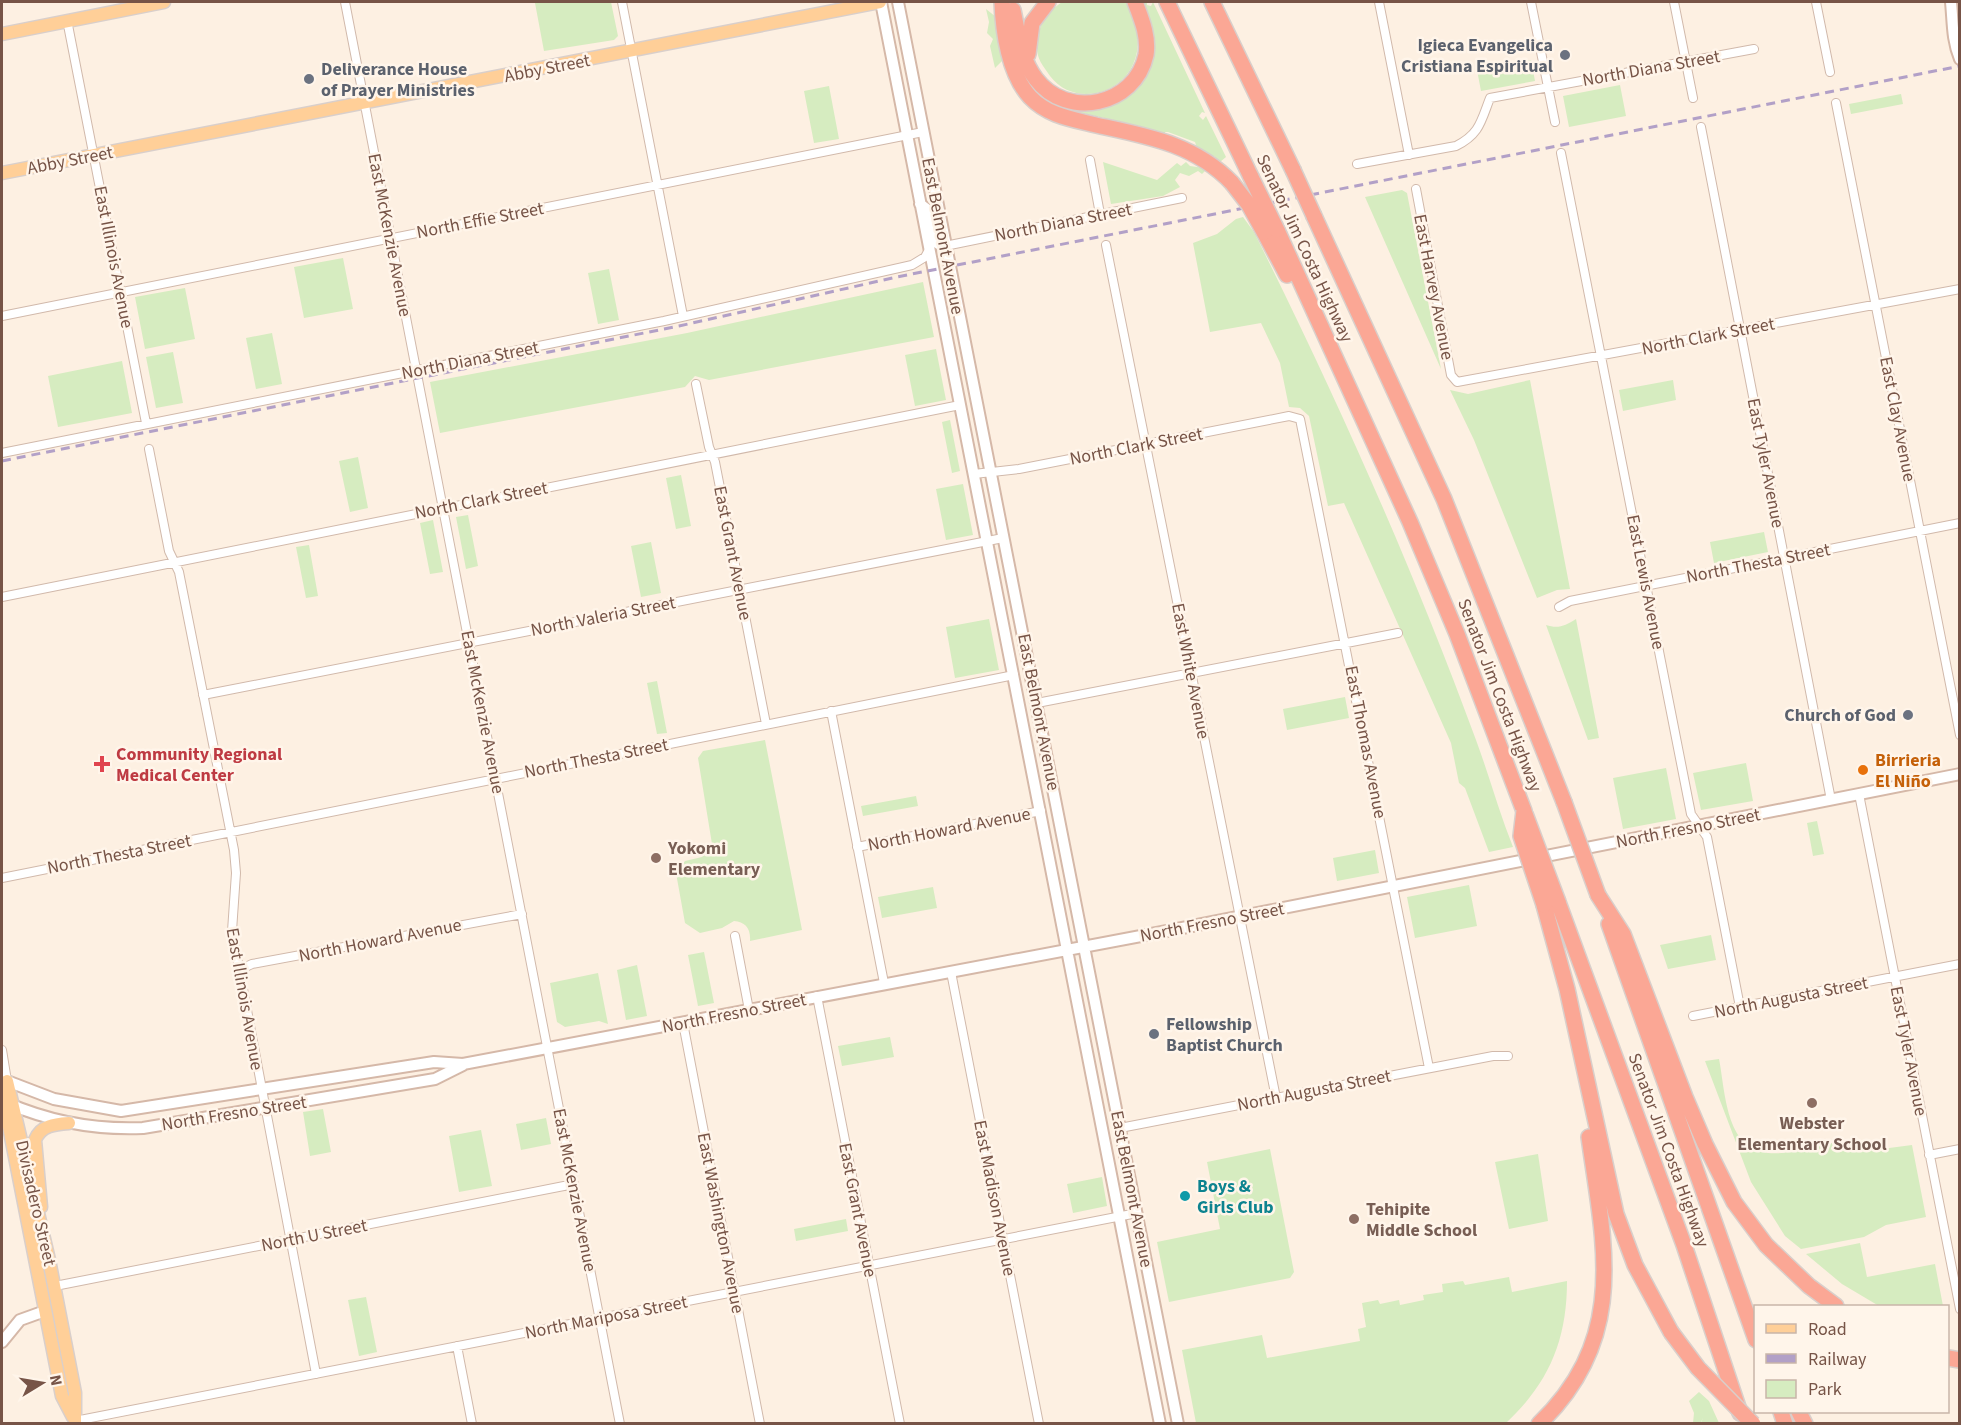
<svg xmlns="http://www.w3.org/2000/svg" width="1961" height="1425" font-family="'Source Sans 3',sans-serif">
	<rect width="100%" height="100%" fill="#fdf0e2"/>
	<path fill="#d6ecc0" d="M545,2H611L618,36L614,40L544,51L535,3Z
		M1062,2H1128C1134,18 1141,38 1136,56C1126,95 1074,108 1050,76C1042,64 1036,59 1037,43C1038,25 1047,12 1062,2Z
		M1142,2H1147V5L1151,6L1153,2L1205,113L1202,112L1199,116L1203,120L1206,116L1226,157L1220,162L1214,156L1209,157L1197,148L1195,142L1168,132H1165V134L1140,126L1073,111L1074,107L1142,82L1145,74Z
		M986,9L996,17L1004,59L995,68L990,46L993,39L987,33L989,22Z
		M1531,60L1535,81L1481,91L1477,70Z
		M1620,85L1626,116L1569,127L1563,96Z
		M829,86L839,139L814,143L804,91Z
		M1901,94L1903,104L1851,114L1849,104Z
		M1103,162L1157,180L1177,163L1181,166L1186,162L1190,166L1204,168L1205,171L1202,174L1198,171L1189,176L1180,173L1175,180L1180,187L1163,196L1111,204Z
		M1402,190L1407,193L1441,369L1365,197Z
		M1243,217L1254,232C1336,396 1413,568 1476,740C1489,775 1499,812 1513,847L1489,852L1465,788L1459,783L1451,743L1344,503L1328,506L1309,416L1300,408L1289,407L1280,363L1261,323L1210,332L1193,243L1217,234L1236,219Z
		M343,258L353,309L304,318L294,267Z
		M609,269L619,320L598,324L588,273Z
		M923,282L934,337L709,380L695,376L685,387L440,433L430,382L687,333Z
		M185,288L195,339L145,349L135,297Z
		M272,333L282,384L256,389L246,338Z
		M936,349L946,400L915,406L905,355Z
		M173,352L183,403L156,408L146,357Z
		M122,361L132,413L58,427L48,376Z
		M1530,380L1570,589L1557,590L1537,598L1474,440L1450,390L1468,394Z
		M1673,380L1676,400L1623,411L1619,390Z
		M950,420L960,471L952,473L942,422Z
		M358,457L368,508L350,512L339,461Z
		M681,475L691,526L676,529L666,478Z
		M963,484L973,535L946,540L936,489Z
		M468,515L478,566L466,569L456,517Z
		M433,520L443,572L430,574L420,523Z
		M1764,532L1768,552L1714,563L1710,542Z
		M651,542L661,593L641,597L631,546Z
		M309,545L318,596L306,598L296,547Z
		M989,619L999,670L955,678L946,627Z
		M1576,619L1599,738L1588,740L1546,625C1558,629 1565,626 1576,619Z
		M657,681L667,733L657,734L647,683Z
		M1345,697L1349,718L1287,730L1283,709Z
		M765,740L802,930L750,941C751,928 745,922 734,921L722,928L700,933L685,923L676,873L685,861L702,857L712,844L698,758L703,751Z
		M1746,763L1753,801L1701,810L1693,773Z
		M1666,768L1676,819L1623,829L1613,778Z
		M916,796L918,806L863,816L861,806Z
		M1817,821L1824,854L1813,856L1807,823Z
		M1375,850L1379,873L1337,881L1333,858Z
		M1469,885L1477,926L1415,938L1407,897Z
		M933,887L937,908L882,918L878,897Z
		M1711,935L1716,960L1668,969L1660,945Z
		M704,952L714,1003L698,1006L688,955Z
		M637,965L647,1016L626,1020L617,970Z
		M598,973L608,1024L599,1021L565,1027L557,1022L550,983Z
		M890,1037L894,1057L842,1066L838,1046Z
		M1719,1059C1725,1088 1725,1144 1762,1152C1783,1157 1810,1147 1832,1143L1833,1147L1852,1144L1853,1149L1873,1145L1874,1150L1912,1145L1926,1217L1886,1225L1864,1237L1801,1249L1785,1236L1751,1182L1705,1061Z
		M323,1109L331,1152L310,1156L303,1112Z
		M546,1118L551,1144L521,1150L516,1124Z
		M481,1130L492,1186L459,1192L449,1136Z
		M1270,1149L1294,1272L1290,1278L1169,1302L1157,1242L1220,1229L1207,1162Z
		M1538,1154L1548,1221L1509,1229L1495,1162Z
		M1102,1177L1107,1206L1073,1213L1067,1184Z
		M846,1219L848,1231L796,1241L794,1229Z
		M1860,1243L1867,1277L1935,1264L1943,1306H1879L1842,1284L1806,1254Z
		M1509,1277L1512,1292L1567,1281C1567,1340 1549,1383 1506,1423H1196L1182,1350L1262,1335L1267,1358L1360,1341L1358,1329L1366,1327L1362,1303L1378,1300L1380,1304L1399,1300L1400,1305L1424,1300L1423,1295L1443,1292L1442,1284L1463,1281L1465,1285Z
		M366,1297L377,1352L359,1356L348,1300Z
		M1699,1392L1709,1401L1719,1423H1701L1703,1418L1701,1422L1693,1423L1694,1413L1689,1401Z"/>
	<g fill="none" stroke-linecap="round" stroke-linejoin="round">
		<g stroke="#d1b9ab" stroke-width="10">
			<path id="street" d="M345,2L620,1424
				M622,2L683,316
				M1379,2L1409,155
				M1531,2L1555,122
				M1674,2L1693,98
				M1816,2L1830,72
				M67,20L146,423
				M1836,103L1960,735
				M1701,127L1831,800
				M1561,153L1691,814L1707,837L1740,1007
				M1090,160L1100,214
				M1357,164L1456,146C1480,134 1481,121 1490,98L1754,49
				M1416,189L1451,375L1457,382L1960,289
				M1106,245L1276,1098
				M945,246L1182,198
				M2,316L923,132
				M696,384L709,447L715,462L766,724
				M149,449L169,551L179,572L234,850L236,873L232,931L316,1374
				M2,453L664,321L912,265L925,257L929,250
				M974,474L1019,469L1289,416L1300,419L1429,1068
				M2,597L960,405
				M1559,607L1570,601L1960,523
				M203,695L1003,538
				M1037,703L1398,633
				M831,711L884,983
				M1859,794L1960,1309
				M857,847L1041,811
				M2,878L1014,675
				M735,936L749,1010
				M239,970L252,964L522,914
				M951,972L1039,1424
				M817,996L900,1424
				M1693,1016L1960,964
				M683,1023L760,1424
				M2,1050L7,1081
				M1120,1128L1493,1056H1508
				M1929,1155L1960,1149
				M55,1286L574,1184
				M457,1346L472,1424
				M75,1421L1137,1213"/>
		</g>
		<g stroke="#d5b8a8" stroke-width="14">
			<path id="secondary" d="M881,2L1160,1424
				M898,2L1178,1424
				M1951,2C1953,22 1952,40 1960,59
				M920,204L931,212L938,244L945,246
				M7,1081L54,1099L121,1111L434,1062L463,1064L1162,932L1960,774
				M7,1103C51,1122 95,1130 143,1128L435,1079L463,1065
				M2,1342L20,1320L45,1311"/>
		</g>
		<g stroke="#d9cfcb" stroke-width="15">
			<path id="primary" d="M2,34L164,2
				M2,173L880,2
				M7,1081L49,1260L75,1393V1424
				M7,1086L4,1101L62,1396L73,1417
				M41,1207L35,1140C41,1125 55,1124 69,1123"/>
		</g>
		<g stroke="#d9cfcb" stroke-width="18">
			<path id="highway" d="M1002,2C1003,32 1009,74 1030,97C1048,116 1072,119 1096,125C1147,136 1195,144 1232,183
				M1167,2L1251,177
				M1212,2L1293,170
				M1013,10C1018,33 1021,60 1036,79C1067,120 1135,106 1146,55C1149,36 1141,18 1135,2
				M1028,54L1032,23L1048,2
				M1314,216L1444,499L1564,802
				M1277,230L1410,522L1457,634L1524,811
				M1264,232L1287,275
				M1598,895L1623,934L1685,1097L1705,1144L1734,1202L1766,1245L1809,1286L1836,1306
				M1558,902L1684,1245L1740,1413
				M1544,905L1567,989L1616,1214L1635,1265L1671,1332
				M1609,924L1756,1340
				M1948,1358L1960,1360
				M1781,1412L1785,1424
				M1799,1412L1805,1424
				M1539,1424C1629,1338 1604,1244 1589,1137"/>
		</g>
		<use href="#street" stroke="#fff" stroke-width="8"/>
		<use href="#secondary" stroke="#fff" stroke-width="10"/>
		<use href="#primary" stroke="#ffcf98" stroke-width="12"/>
		<use href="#highway" stroke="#fba795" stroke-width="15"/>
		<path stroke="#b2a0c7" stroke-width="3" stroke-dasharray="9 6" stroke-linecap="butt" d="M2,461L679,326L897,277L1960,66"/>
		<g stroke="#d9cfcb" stroke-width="18" stroke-linecap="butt">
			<path id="highway-bridge" d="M1293,170L1314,216
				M1251,177L1277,230
				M1232,183L1249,205L1264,232
				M1564,802L1598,895
				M1524,811L1521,836L1544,905
				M1525,814L1558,902
				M1671,1332L1698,1368L1753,1424"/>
		</g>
		<use href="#highway-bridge" stroke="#fba795" stroke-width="15"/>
	</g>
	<g fill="#6b7280" stroke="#fff5ea" stroke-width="2">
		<circle cx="1565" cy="55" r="6"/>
		<circle cx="309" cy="79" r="6"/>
		<circle cx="1908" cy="715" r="6"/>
		<circle cx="1154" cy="1034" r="6"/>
	</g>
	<path fill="#e0444e" stroke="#fff5ea" stroke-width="2" d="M99 755h6v6h6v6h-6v6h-6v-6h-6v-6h6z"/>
	<circle fill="#e8710a" stroke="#fff5ea" stroke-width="2" cx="1863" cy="770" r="6"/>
	<g fill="#8d6e63" stroke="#fff5ea" stroke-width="2">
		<circle cx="656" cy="858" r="6"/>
		<circle cx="1812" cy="1103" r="6"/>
		<circle cx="1354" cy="1219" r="6"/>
	</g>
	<circle fill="#0f9aa8" stroke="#fff5ea" stroke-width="2" cx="1185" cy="1196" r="6"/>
	<g text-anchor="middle" stroke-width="5" stroke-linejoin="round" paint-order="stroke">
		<g font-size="18" font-weight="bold" fill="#5b616d" stroke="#fff5ea" text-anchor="end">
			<text x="1553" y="51">Igieca Evangelica<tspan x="1553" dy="21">Cristiana Espiritual</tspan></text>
			<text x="321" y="75" text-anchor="start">Deliverance House<tspan x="321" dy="21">of Prayer Ministries</tspan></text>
			<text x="1896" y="721">Church of God</text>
			<text x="1166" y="1030" text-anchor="start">Fellowship<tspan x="1166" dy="21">Baptist Church</tspan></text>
		</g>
		<g font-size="18" fill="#775447" stroke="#fff5ea">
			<text transform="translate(547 68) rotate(-11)" y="6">Abby Street</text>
			<text transform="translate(1651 68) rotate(-10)" y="6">North Diana Street</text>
			<text transform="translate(70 160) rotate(-11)" y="6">Abby Street</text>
			<text transform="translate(480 220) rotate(-11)" y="6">North Effie Street</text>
			<text transform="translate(1063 222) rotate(-11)" y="6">North Diana Street</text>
			<text transform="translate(390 235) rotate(79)" y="6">East McKenzie Avenue</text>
			<text transform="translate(943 236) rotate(79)" y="6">East Belmont Avenue</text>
			<text transform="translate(1305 248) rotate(65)" y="6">Senator Jim Costa Highway</text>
			<text transform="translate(114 257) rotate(79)" y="6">East Illinois Avenue</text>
			<text transform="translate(1434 287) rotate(79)" y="6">East Harvey Avenue</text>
			<text transform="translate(1708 336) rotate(-11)" y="6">North Clark Street</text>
			<text transform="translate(470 360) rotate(-11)" y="6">North Diana Street</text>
			<text transform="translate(1898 419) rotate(79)" y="6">East Clay Avenue</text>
			<text transform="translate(1136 446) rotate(-11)" y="6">North Clark Street</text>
			<text transform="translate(1766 463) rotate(79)" y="6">East Tyler Avenue</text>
			<text transform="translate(481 500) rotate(-11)" y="6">North Clark Street</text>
			<text transform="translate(733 553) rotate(79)" y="6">East Grant Avenue</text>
			<text transform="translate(1758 563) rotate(-11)" y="6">North Thesta Street</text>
			<text transform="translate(1646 582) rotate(79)" y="6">East Lewis Avenue</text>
			<text transform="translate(603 616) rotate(-11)" y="6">North Valeria Street</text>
			<text transform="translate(1191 671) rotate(79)" y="6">East White Avenue</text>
			<text transform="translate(1500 695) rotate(69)" y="6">Senator Jim Costa Highway</text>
			<text transform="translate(483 712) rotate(79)" y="6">East McKenzie Avenue</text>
			<text transform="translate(1039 712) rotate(79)" y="6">East Belmont Avenue</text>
			<text transform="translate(1366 742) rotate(79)" y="6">East Thomas Avenue</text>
			<text transform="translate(596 758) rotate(-11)" y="6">North Thesta Street</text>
			<text transform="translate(1688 828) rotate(-11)" y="6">North Fresno Street</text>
			<text transform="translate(949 829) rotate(-11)" y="6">North Howard Avenue</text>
			<text transform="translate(119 854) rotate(-11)" y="6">North Thesta Street</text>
			<text transform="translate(1212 922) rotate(-11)" y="6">North Fresno Street</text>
			<text transform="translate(380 940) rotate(-11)" y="6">North Howard Avenue</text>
			<text transform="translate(1791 997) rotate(-11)" y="6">North Augusta Street</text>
			<text transform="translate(245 999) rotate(80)" y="6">East Illinois Avenue</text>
			<text transform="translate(734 1013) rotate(-11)" y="6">North Fresno Street</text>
			<text transform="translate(1909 1051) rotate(79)" y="6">East Tyler Avenue</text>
			<text transform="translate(1314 1090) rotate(-11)" y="6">North Augusta Street</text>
			<text transform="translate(234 1113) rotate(-9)" y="6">North Fresno Street</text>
			<text transform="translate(1669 1150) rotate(70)" y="6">Senator Jim Costa Highway</text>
			<text transform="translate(1132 1189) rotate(79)" y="6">East Belmont Avenue</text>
			<text transform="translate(575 1190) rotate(79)" y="6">East McKenzie Avenue</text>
			<text transform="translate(995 1198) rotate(79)" y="6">East Madison Avenue</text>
			<text transform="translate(36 1203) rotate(77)" y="6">Divisadero Street</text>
			<text transform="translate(858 1210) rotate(79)" y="6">East Grant Avenue</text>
			<text transform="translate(721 1223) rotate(79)" y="6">East Washington Avenue</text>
			<text transform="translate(314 1235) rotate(-11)" y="6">North U Street</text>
			<text transform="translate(606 1317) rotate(-11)" y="6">North Mariposa Street</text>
		</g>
		<g font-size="18" font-weight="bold" fill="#be3a42" stroke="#fff5ea" text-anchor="start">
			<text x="116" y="760">Community Regional<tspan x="116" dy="21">Medical Center</tspan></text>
		</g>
		<g font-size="18" font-weight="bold" fill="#c56008" stroke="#fff5ea" text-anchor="start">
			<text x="1875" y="766">Birrieria<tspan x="1875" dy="21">El Niño</tspan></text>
		</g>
		<g font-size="18" font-weight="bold" fill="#785e54" stroke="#fff5ea" text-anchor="start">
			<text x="668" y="854">Yokomi<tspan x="668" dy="21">Elementary</tspan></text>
			<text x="1812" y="1129" text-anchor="middle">Webster<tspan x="1812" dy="21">Elementary School</tspan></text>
			<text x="1366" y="1215">Tehipite<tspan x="1366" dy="21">Middle School</tspan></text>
		</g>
		<g font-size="18" font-weight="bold" fill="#0d838f" stroke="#fff5ea" text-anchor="start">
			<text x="1197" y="1192">Boys &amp;<tspan x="1197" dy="21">Girls Club</tspan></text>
		</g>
	</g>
	<rect width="1961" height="1425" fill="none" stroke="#775447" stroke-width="6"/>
	<rect x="1754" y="1305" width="195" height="108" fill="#fff5ea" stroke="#c9b5a9" stroke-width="1.5"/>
	<rect x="1766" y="1324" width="30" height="9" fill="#ffcf98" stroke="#c9b5a9" stroke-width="1.5"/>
	<text x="1808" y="1335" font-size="18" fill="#775447">Road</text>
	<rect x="1766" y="1354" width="30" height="9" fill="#b2a0c7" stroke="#c9b5a9" stroke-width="1.5"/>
	<text x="1808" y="1365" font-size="18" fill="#775447">Railway</text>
	<rect x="1766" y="1380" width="30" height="18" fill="#d6ecc0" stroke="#c9b5a9" stroke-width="1.5"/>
	<text x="1808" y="1395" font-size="18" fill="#775447">Park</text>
	<g transform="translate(42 1383) rotate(79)" stroke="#fff5ea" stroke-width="4.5" paint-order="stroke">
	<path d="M0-4.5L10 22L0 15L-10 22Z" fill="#775447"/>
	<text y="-9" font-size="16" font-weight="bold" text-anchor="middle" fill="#775447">N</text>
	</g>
</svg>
